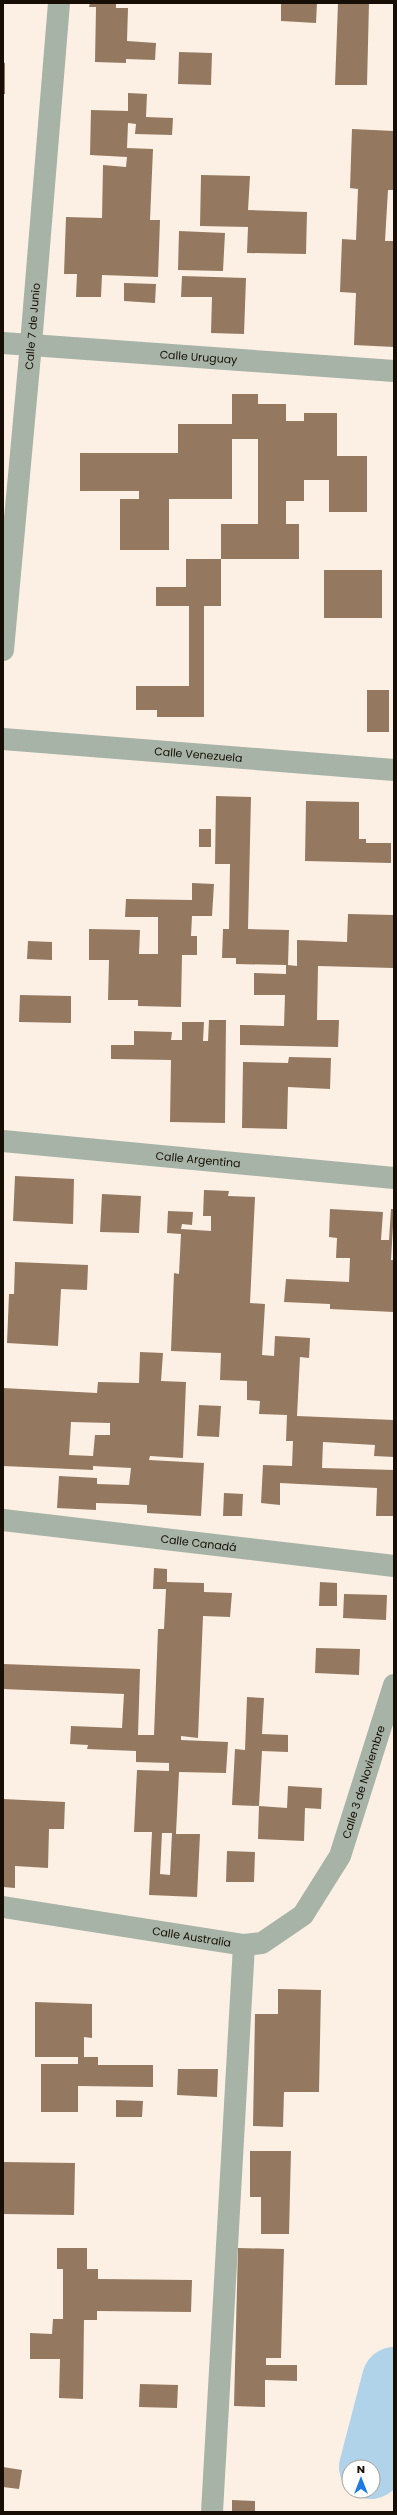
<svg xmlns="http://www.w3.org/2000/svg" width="397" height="2515" font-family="Poppins,sans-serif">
	<rect width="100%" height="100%" fill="#fcf0e5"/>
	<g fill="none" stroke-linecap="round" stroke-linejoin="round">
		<path stroke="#b0d3ea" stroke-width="64" d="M371,2467L394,2379"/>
	</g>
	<path fill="#947960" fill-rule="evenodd" d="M90,3H116V8H128L127,41L156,43L155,60L126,59V63L95,62L96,7H89Z
		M281,3H317L316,23L281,21Z
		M338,3H369L367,85H335Z
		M179,52L212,53L211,85L178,84Z
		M3,62L5,63V94H3Z
		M128,93L147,94L146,117L173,118L172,135L135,134L136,124L128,123L127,148L153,149L150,220H160L158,277L102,275L101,297H76L77,274H64L66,217L102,218L103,165L126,167L127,157L90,155L91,110L128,111Z
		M352,129L394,131V190H388L385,241H394V347L354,345L356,293L340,292L342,239L356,240L358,189L350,188Z
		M201,175L250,176L248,210L307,212L306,254L247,253L248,227L200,226Z
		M179,231L225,233L223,271L178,270Z
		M182,276L246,278L244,334L211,333L212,297H181Z
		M124,283L156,284L155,303L124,301Z
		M232,394H258V404H286V421H304V413H337V456H367V512H329V480H304V501H286V524H299V559H221V606H204V717H157V710H136V686H189V606H156V587H186V559H221V524H258V439H232V499H169V550H120V499H139V491H80V453H178V424H232Z
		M324,570H382V618H324Z
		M367,690H389V732H367Z
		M216,796L251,797L248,929L289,930L288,965L297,966V940L347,942L348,914L394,915V968L318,966L317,1020H339L338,1047L240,1045V1025L284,1026L285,995H254V973L286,974V965L236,964V958H222L223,929H229L230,864H215Z
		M306,801L359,802V839H366V843H391V863L305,861Z
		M199,829H211V847H199Z
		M192,883L214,884L212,916H192L191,936H197V955H182L181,1007L138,1006V1000H108L109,960H89V929L140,930L139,954H158V917H125L126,899L192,900Z
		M28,941L52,942V960L27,959Z
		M20,995L71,996V1023L19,1022Z
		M209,1020H226L225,1123L170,1122L171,1060L111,1059V1045H134V1031L172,1032L171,1040H182V1022H204L203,1041H208Z
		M289,1057L331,1058L330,1089L288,1087L287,1129L242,1128L243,1062L288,1063Z
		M15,1176L74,1179L73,1224L13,1221Z
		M204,1190L229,1191L228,1196L255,1197L250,1303L265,1304L262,1355L274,1356L275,1336L310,1338L309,1358L300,1357L297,1416L394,1420V1457L374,1456L375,1445L323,1442L322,1468L394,1470V1516H376L377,1488L280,1483V1505L261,1503L263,1465L292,1466L293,1441H286L287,1415L259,1414L260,1401L247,1400V1381L220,1380L221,1353L171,1351L174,1273L179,1274L181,1234L167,1233L168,1211L193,1212L192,1225L182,1224L181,1229L211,1231V1216H203Z
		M102,1194L141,1196L139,1233L100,1232Z
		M330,1209L383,1212L381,1240H389L391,1209H394L391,1260H394V1312L330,1309V1304L284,1302L286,1279L349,1282L350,1258H336L337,1238L329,1237Z
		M15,1262L88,1265L87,1290L61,1289L58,1346L7,1343L9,1294H14Z
		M140,1352L163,1353L161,1381L186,1382L183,1458L150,1456L149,1460L204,1463L201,1516L147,1513V1505L129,1504L96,1503V1510L57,1508L59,1476L97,1478V1484L129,1485L131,1468L93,1466V1470L3,1466V1388L97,1393L98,1382L139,1383ZM71,1422L110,1423V1435H95L93,1456L69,1455Z
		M199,1405L221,1406L219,1437L197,1436Z
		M224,1493L243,1494L242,1516H223Z
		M154,1568L167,1569V1582L204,1583V1592L232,1593L230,1617L203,1616L198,1738L181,1736V1740L228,1742L226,1773L179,1772L176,1834H200L197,1897L149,1895L152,1832H134L137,1770L169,1771V1763L136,1762V1751L87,1749L88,1745L70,1744L71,1726L122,1728L124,1694L3,1689V1664L140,1669L138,1735H154L158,1629H164L166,1589H153ZM162,1833H172L170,1875L160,1874Z
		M320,1582L337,1583V1606H319Z
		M344,1594L387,1595L386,1620L343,1618Z
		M316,1648L360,1649L359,1675L315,1673Z
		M247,1697L264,1698L262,1734L288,1735V1752L262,1751L259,1806L232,1805L235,1749L245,1750Z
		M288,1786L322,1788L321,1809L305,1808L304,1841L258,1839L259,1806L287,1808Z
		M3,1799L65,1802L64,1829H49L48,1868L15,1866V1888L3,1887Z
		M227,1851L255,1852L254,1882H226Z
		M278,1989L321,1990L319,2092H284L283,2127L253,2126L255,2014H278Z
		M35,2002L92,2004V2038L84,2037V2057H98V2065H153V2087L78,2086V2112H41V2064H78V2057H35Z
		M178,2069H218L217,2097L177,2095Z
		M116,2100L143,2101L142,2117H116Z
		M250,2151H291L289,2234H261V2197H250Z
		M3,2162L75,2163L74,2215L3,2214Z
		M57,2248H87V2269H98V2279L192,2280L191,2312L97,2311V2320H84L83,2399L59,2398L60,2359H30V2333L52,2334L53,2319H63V2269H57Z
		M238,2248L284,2249L281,2358H266V2365H297V2381L265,2380V2407L234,2406Z
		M140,2384L178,2385L177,2408L139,2407Z
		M3,2467L22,2470L19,2489L3,2487Z
		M232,2500L255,2501V2512H232Z"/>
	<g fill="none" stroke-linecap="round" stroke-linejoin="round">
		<g stroke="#a6b3a6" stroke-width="22">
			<path id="s1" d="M3,343L394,371"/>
			<path id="s2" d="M3,650L31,344L59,3"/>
			<path id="s3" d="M3,739L394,770"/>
			<path id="s4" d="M3,1141L394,1178"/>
			<path id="s5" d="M3,1520L394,1566"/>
			<path id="s6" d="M3,1907L244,1945L262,1943L303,1915L340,1856L394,1685"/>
			<path d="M212,2512L244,1945"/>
		</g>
	</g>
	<g text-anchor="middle" stroke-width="4" stroke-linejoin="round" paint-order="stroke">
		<g font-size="11" fill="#170e05" stroke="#fff">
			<text dy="4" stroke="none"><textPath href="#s2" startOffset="325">Calle 7 de Junio</textPath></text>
			<text dy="4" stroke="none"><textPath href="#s1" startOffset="196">Calle Uruguay</textPath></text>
			<text dy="4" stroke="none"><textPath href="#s3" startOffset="196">Calle Venezuela</textPath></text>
			<text dy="4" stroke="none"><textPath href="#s4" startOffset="196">Calle Argentina</textPath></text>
			<text dy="4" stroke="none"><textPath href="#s5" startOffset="197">Calle Canadá</textPath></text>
			<text dy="4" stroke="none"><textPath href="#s6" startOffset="459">Calle 3 de Noviembre</textPath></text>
			<text dy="4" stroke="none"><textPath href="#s6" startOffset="191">Calle Australia</textPath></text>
		</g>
	</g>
	<rect width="397" height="2515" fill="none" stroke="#170e05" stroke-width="8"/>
	<g transform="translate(361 2479)"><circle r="19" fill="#ffffff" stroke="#a29f9b"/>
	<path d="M0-3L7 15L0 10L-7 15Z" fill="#1c7ae3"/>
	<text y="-6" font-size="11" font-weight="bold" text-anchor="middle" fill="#170e05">N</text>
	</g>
</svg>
